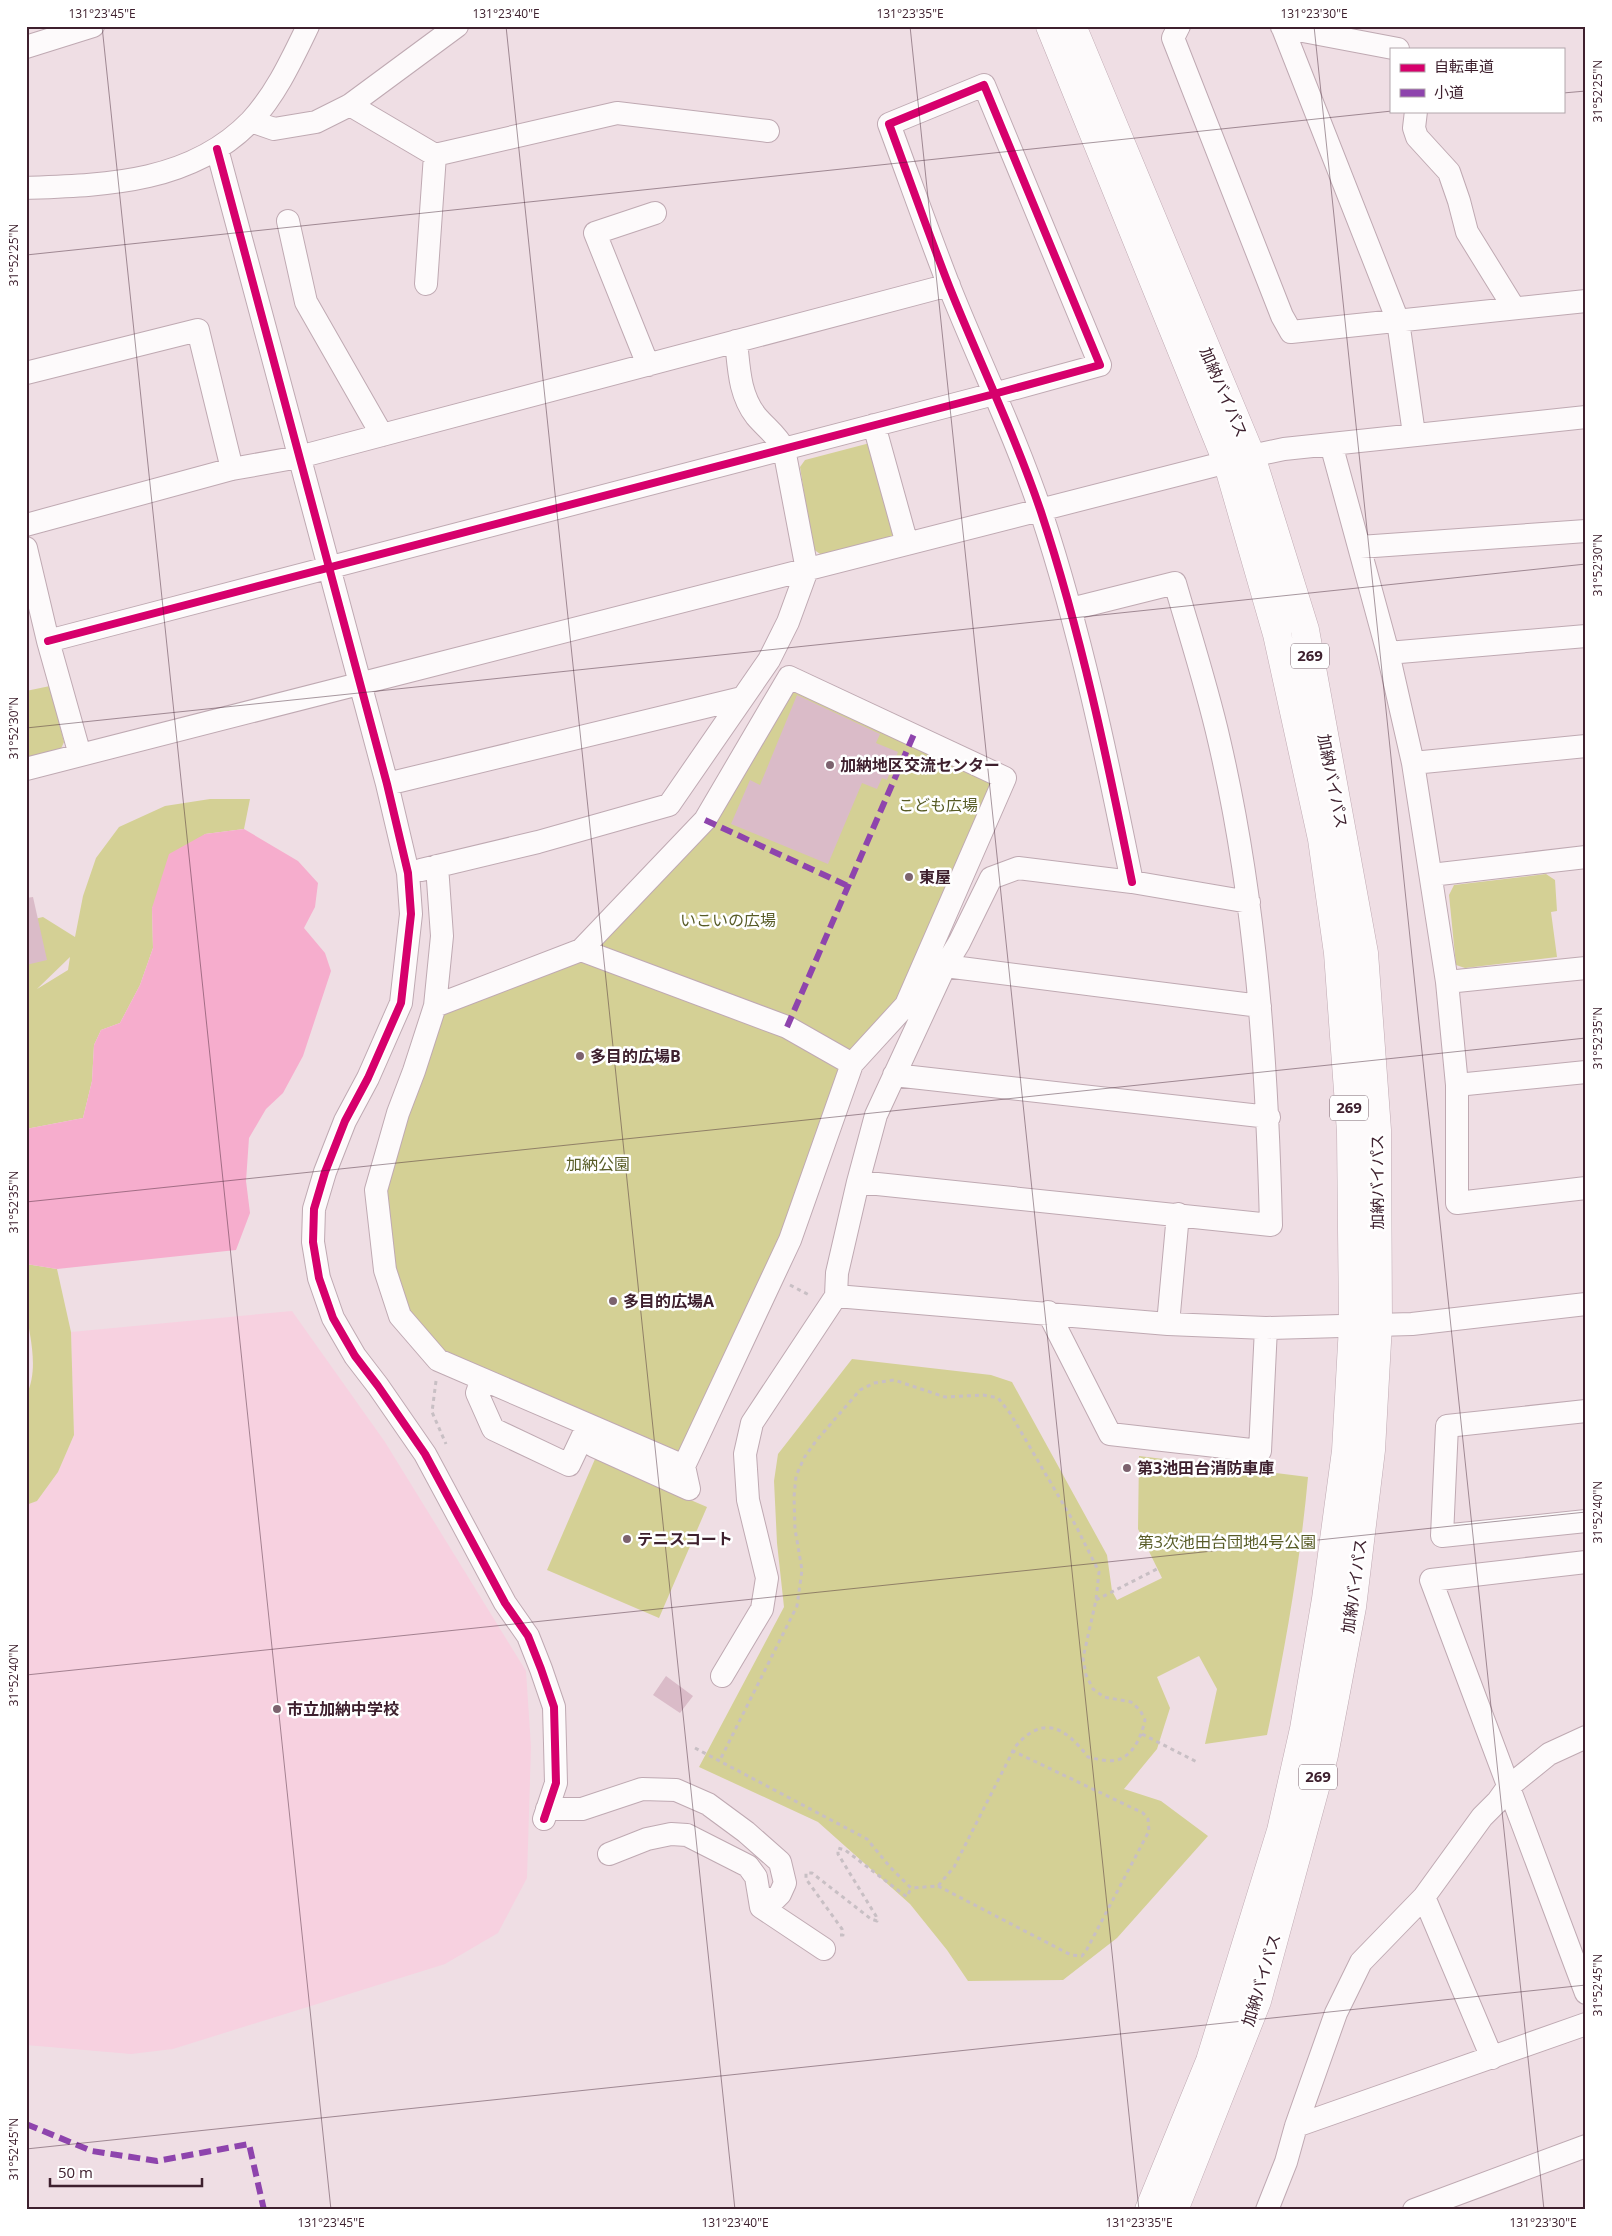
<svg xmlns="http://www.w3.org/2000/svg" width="1612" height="2236" font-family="'Open Sans','Noto Sans JP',sans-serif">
	<rect width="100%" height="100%" fill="#efdee4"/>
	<path fill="#f7d1e0" d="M292,1311L385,1442L526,1671L531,1747L527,1878L498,1933L445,1964L173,2049L131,2054L26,2045V1505L37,1501L58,1472L74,1435L71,1332Z"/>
	<path fill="#d4d095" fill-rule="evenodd" d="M870,443L893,536L823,556L813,549L800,467L805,460Z
		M789,677L1005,778L906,1005L852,1064L684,1466L438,1360L400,1316L376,1190L435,1006L561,957L705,820Z
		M50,686L64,742L60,751L26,758V691Z
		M210,799H250L244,829L205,834L152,908L153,948L140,985L120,1023L101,1030L94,1045L92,1081L83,1118L26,1129V921L43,917L75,937L83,896L96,858L119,827L165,806ZM70,957L68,970L37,989Z
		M1546,874L1555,880L1557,911L1551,912L1557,957L1465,968L1456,965L1449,895L1454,885Z
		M26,1264L57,1269L71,1332L74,1435L58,1472L37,1501L26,1505V1396C40,1367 29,1337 26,1307C25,1293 26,1278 26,1264Z
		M852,1359L991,1375L1012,1382L1107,1555L1112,1591L1117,1600L1162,1578L1138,1529L1139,1456L1308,1477C1300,1564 1285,1649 1267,1735L1205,1744L1217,1689L1199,1656L1157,1677L1170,1708L1157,1749L1124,1789L1161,1801L1208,1836L1117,1938L1063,1980L968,1981L947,1950L910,1904L818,1822L699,1767L784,1607L777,1543L774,1481L778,1454Z
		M595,1459L707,1507L659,1618L547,1570Z"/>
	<path fill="#f6adcd" d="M244,829L298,861L318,883L315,907L304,928L325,953L331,971L303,1056L283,1093L266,1109L249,1138L246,1181L250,1213L236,1250L57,1269L26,1264V1129L83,1118L92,1081L94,1045L101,1030L120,1023L140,985L153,948L152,908L169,854L205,834Z"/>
	<path fill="#dabbc8" d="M797,695L880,734L876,743L898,752L887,780L882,778L877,789L862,783L828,864L731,824L750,780L760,785Z
		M33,897L47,960L26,965V898Z
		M666,1676L693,1696L680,1713L653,1695Z"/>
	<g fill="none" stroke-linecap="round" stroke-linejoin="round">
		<g stroke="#bfa9b2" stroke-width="24">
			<path id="minor" d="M1179,26L1173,38L1282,316L1291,332L1586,301
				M1282,26L1398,321L1414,434
				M1282,27L1398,49
				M26,47L93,26
				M350,105L435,155L617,113L768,131
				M1416,111L1414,128L1417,137L1449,172L1459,201L1467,232L1514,308
				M251,121L274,129L316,122L350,105L457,26
				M217,149L387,784L408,873L411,914L401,1003L368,1078L345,1121L325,1172L314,1209L313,1242L319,1278L333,1318L355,1356L378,1386L425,1454L505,1603L528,1636L541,1669L554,1707L555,1744L556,1783L544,1819
				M26,188C107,185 191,183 251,121C276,94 292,59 308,26
				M288,221L306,302L382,435
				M426,284L435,155
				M648,365L595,233L655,213
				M26,373L198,330L232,469
				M874,425L907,544
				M1331,444L1388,653L1413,763L1447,982L1457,1085V1203L1586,1188
				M26,525L232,469L299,457L949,285
				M1360,547L1586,531
				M26,548L48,641L80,755
				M48,641L994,394L1100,365L984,85L889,124C909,178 928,232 949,286C979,361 1015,435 1041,512C1081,633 1107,758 1132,882
				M1388,653L1586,636
				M1413,763L1586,746
				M26,769L1251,456L1284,449L1586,417
				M387,784L742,698
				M421,870L538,842L669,805L769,660L788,622L807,570L784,449C777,435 766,428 756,416C739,394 739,368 736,341
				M1431,875L1586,857
				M1249,902L1132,882L1018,868L991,878L959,943L945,966L876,1115L858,1182L837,1273L836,1296L1168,1324L1266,1328L1412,1324L1586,1304
				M581,950L787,1027L852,1064
				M945,966L1260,1006
				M1447,982L1586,968
				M435,1006L581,950L705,820L789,677L1005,778L906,1005L852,1064L790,1240L684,1466L438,1360L400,1316L385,1270L376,1190L398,1113L414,1071L435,1006L442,936L437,866
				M894,1075L1269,1117
				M1457,1085L1586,1072
				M858,1182L1271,1225C1267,1062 1256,899 1219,740C1207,687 1190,635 1175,583L1071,609
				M1048,1312L1110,1434L1260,1451L1266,1328
				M1168,1324L1178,1214
				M482,1379L477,1393L493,1429L569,1465L588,1425
				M1586,1411L1447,1426L1442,1536L1586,1521
				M594,1446L689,1489L684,1466
				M1586,1562L1431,1580L1586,1993
				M722,1676L762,1609L767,1578L748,1500L745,1454L752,1423L836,1296
				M547,1809H582L642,1789L676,1790L708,1804L746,1832L780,1862L785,1883L780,1894L773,1901L760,1896
				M609,1854L647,1839L671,1834L687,1835L748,1866L756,1877L761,1907L824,1949
				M1424,1897L1492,2058
				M1296,2126L1586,2024
				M1267,2210L1286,2162L1296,2126L1336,2013L1361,1962L1424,1897L1482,1817L1498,1801L1508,1787L1549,1754L1586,1737
				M1414,2210L1586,2146"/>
		</g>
		<g stroke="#bfa9b2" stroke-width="29">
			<path id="highway" d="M1050,26L1228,464L1277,634L1322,839L1338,953L1351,1132L1353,1326L1346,1451L1326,1599L1304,1729L1281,1831L1210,2061L1149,2210
				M1072,26L1251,456L1305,630L1364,953L1377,1130L1378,1324L1371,1450L1352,1607L1324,1755L1257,2001L1174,2210"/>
		</g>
		<path stroke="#c8bfc4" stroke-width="3" stroke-dasharray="4 4" stroke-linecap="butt" d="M790,1285L811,1296
			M436,1381L432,1412L446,1444
			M1096,1600L1157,1569
			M1142,1734L1197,1762
			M695,1748L867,1839L890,1867L911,1888L938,1886L954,1867L1015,1747C1043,1714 1065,1727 1088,1757C1097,1759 1111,1763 1120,1759C1135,1753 1142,1734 1145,1720L1140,1710L1131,1702L1104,1697L1093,1689L1086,1675L1083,1658L1096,1600L1099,1572L1076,1526L1010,1413L998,1398L983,1395L945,1397L894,1380L874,1383L860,1390L816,1441L804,1458L796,1476L794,1497L795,1529L802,1570L797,1606L720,1760
			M938,1886L1071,1955L1082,1956L1087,1949L1149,1831L1148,1819L1143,1813L1013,1751
			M840,1935H843L842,1929L806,1879V1873H812L871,1919L877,1921L876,1916L838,1854V1848L845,1850L907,1897L911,1888"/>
		<use href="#minor" stroke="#fdfafb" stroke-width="22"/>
		<use href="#highway" stroke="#fdfafb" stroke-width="28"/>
		<path stroke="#8e44ad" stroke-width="6" stroke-dasharray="12 6" stroke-linecap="butt" d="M705,820L848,886
			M787,1027L914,734
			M26,2124L92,2151L157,2161L249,2144L264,2210"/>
		<g stroke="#fff" stroke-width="11">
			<path id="cycleway" d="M217,149L387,784L408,873L411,914L401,1003L368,1078L345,1121L325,1172L314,1209L313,1242L319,1278L333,1318L355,1356L378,1386L425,1454L505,1603L528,1636L541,1669L554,1707L555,1744L556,1783L544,1819
				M48,641L994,394L1100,365L984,85L889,124C909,178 928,232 949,286C979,361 1015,435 1041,512C1081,633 1107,758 1132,882"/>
		</g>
		<use href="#cycleway" stroke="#d6006c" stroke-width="8"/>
	</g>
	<path fill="none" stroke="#3e202e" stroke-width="1" stroke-opacity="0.45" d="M102,26L331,2210M506,26L735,2210M910,26L1139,2210M1314,26L1544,2210M1563,93L1586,91M26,255L1392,111M26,728L1586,564M26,1202L1586,1038M26,1675L1586,1512M26,2149L1586,1985"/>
	<g fill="#7c626e" stroke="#fff" stroke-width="2">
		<circle cx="830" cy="765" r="5"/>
		<circle cx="909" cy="877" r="5"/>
		<circle cx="580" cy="1056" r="5"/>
		<circle cx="613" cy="1301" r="5"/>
		<circle cx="1127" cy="1468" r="5"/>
		<circle cx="627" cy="1539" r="5"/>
		<circle cx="277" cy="1709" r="5"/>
	</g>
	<g text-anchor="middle" stroke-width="5" stroke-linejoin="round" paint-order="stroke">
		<g fill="#fff" stroke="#78636d" stroke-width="1">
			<rect x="1291" y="643.5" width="38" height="25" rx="4"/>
			<rect x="1330" y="1095.5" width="38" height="25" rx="4"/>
			<rect x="1299" y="1764.5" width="38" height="25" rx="4"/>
		</g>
		<g font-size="15" font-weight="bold" fill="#3e202e">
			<text x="1310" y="661">269</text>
			<text x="1349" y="1113">269</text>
			<text x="1318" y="1782">269</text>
		</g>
		<g font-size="16" fill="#3e202e" stroke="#fff">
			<text transform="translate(1224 392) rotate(67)" y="6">加納バイパス</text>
			<text transform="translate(1333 781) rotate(79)" y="6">加納バイパス</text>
			<text transform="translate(1377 1182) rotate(-90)" y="6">加納バイパス</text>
			<text transform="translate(1354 1586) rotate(-82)" y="6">加納バイパス</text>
			<text transform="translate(1261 1980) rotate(-73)" y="6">加納バイパス</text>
		</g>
		<g font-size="16" font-weight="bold" fill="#3e202e" stroke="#fff" text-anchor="start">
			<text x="840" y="771">加納地区交流センター</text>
			<text x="919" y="883">東屋</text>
			<text x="590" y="1062">多目的広場B</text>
			<text x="623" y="1307">多目的広場A</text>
			<text x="1137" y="1474">第3池田台消防車庫</text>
			<text x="637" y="1545">テニスコート</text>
			<text x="287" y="1715">市立加納中学校</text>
		</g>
		<g font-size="16" fill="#585c27" stroke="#fff">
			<text x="938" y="811">こども広場</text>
			<text x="728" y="926">いこいの広場</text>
			<text x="598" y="1170">加納公園</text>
			<text x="1227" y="1548">第3次池田台団地4号公園</text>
		</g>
	</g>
	<rect width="1612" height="2236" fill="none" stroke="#ffffff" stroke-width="55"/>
	<rect x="1390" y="48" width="175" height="65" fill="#ffffff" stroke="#b2a6ab"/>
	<rect x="1400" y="64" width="25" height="8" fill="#d6006c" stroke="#b2a6ab"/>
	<text x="1434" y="72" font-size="15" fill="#3e202e">自転車道</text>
	<rect x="1400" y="89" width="25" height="8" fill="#8e44ad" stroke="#b2a6ab"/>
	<text x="1434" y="98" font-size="15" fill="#3e202e">小道</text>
	<path d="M50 2178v8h152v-8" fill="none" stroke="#3e202e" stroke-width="2.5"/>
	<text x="58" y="2178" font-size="15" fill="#3e202e" stroke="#ffffff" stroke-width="4" paint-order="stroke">50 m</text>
	<rect x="28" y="28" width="1556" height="2180" fill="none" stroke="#3e202e" stroke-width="2"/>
	<g font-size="12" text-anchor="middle" fill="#3e202e">
		<text x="102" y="18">131°23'45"E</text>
		<text x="506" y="18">131°23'40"E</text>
		<text x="910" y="18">131°23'35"E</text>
		<text x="1314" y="18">131°23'30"E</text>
		<text transform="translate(1598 91) rotate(-90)" y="4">31°52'25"N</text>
		<text transform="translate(14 255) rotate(-90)" y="4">31°52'25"N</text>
		<text transform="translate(1598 565) rotate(-90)" y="4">31°52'30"N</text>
		<text transform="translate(14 728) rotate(-90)" y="4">31°52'30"N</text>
		<text transform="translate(1598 1038) rotate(-90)" y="4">31°52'35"N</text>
		<text transform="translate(14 1202) rotate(-90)" y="4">31°52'35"N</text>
		<text transform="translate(1598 1512) rotate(-90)" y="4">31°52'40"N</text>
		<text transform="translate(14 1675) rotate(-90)" y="4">31°52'40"N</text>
		<text transform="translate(1598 1985) rotate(-90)" y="4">31°52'45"N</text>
		<text transform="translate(14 2149) rotate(-90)" y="4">31°52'45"N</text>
		<text x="331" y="2227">131°23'45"E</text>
		<text x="735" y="2227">131°23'40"E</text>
		<text x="1139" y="2227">131°23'35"E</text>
		<text x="1543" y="2227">131°23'30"E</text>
	</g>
</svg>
